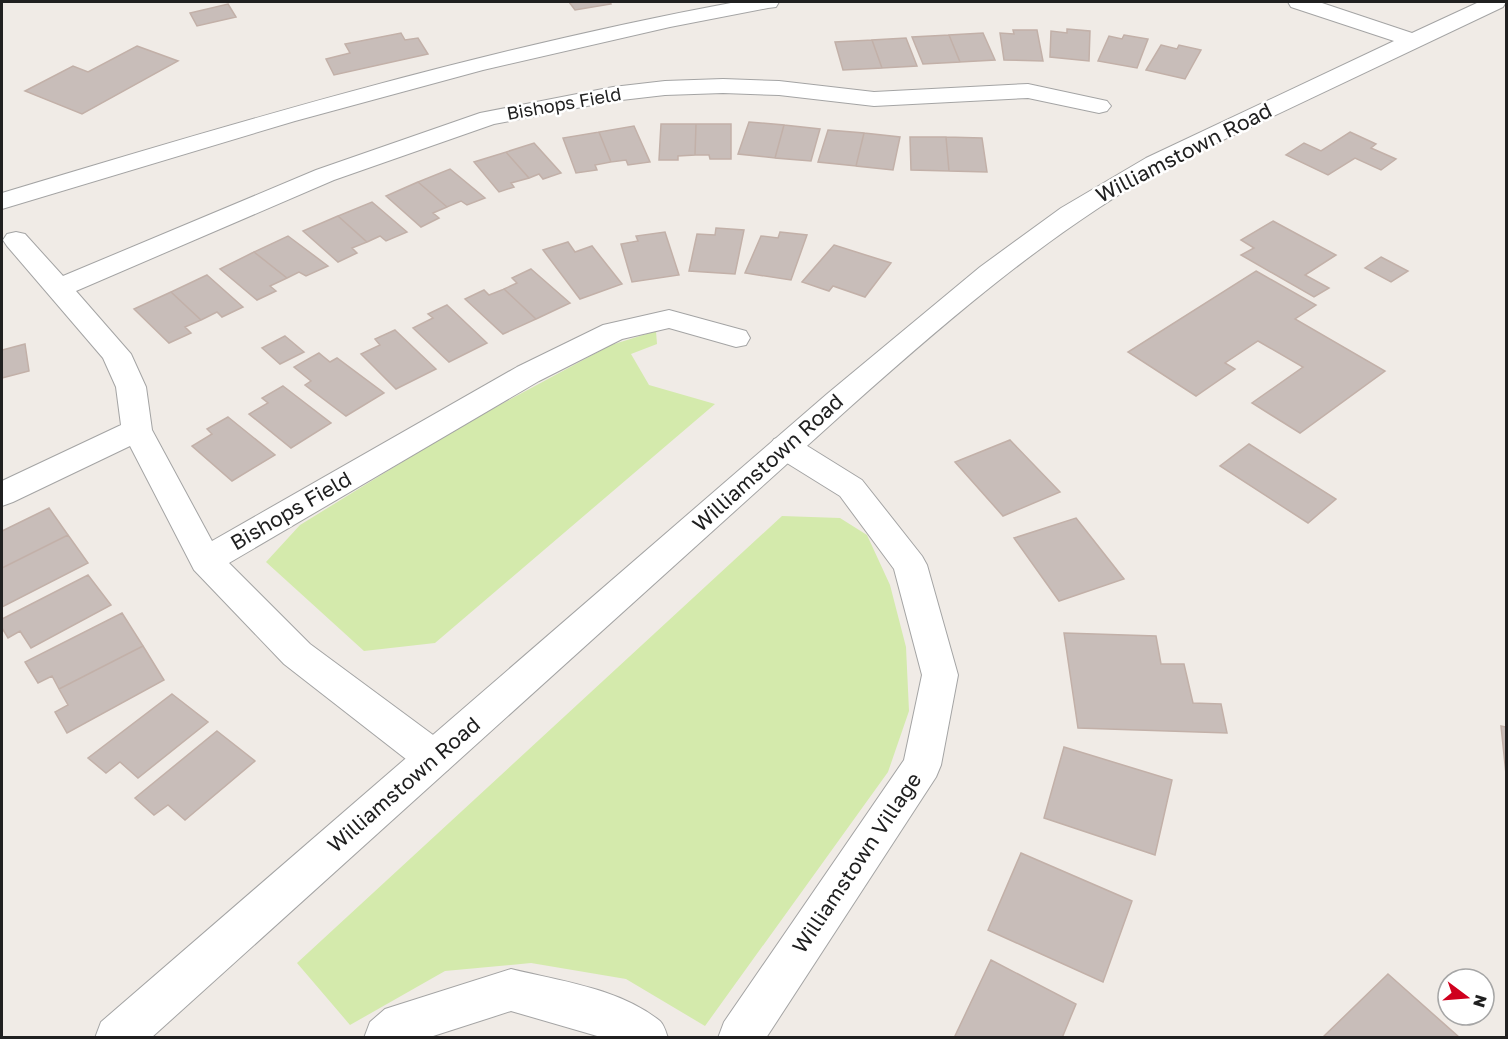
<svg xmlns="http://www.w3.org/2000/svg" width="1508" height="1039" font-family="'Golos Text',sans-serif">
	<rect width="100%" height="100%" fill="#f0ebe6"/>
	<path fill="#d4eaac" d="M656,331L657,344L631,354L649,385L715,404L435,643L364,651L266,562L300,525L459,427L611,345Z
		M782,516L840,518L867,535L890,585L906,647L909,711L888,772L705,1026L626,979L531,963L445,971L350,1025L297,963Z"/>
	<path fill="#c8bdb9" stroke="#c2b0a8" stroke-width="1.5" d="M569,2H610L611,4L575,10Z
		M228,4L236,17L197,26L190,13Z
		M1067,29L1090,31L1089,61L1050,57L1051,31L1067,33Z
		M1013,30H1037L1043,61L1004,60L1000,33L1014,34Z
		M401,33L405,40L418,38L428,54L334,75L326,59L350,53L345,44Z
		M983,33L995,60L960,62L949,35Z
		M949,35L960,62L923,64L912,37Z
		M1124,35L1148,39L1137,68L1098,61L1109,36L1122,39Z
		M906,38L917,66L882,68L872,40Z
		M872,40L882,68L843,70L835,42Z
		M1161,45L1177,49L1179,45L1201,50L1185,79L1146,70Z
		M137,46L178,61L82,114L25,91L73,66L88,72Z
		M749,122L784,125L775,158L738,154Z
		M661,124H696L695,155L678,156V160H659Z
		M696,124H731V159H710L709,155H695Z
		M784,125L820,129L811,161L775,158Z
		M634,126L650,162L628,165L626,160L611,162L599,132Z
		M828,130L864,133L856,166L818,162Z
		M599,132L611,162L595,165L597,170L576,173L563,138Z
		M1350,132L1376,144L1371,148L1396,159L1381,170L1355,158L1328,175L1286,155L1304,143L1321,151Z
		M864,133L900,137L893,170L856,166Z
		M910,137H946L949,171L911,170Z
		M946,137L982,138L987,172L949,171Z
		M534,143L561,173L543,179L539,174L529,178L506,152Z
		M506,152L529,178L511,183L514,187L499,192L474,162Z
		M450,169L485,198L467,205L461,201L447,207L418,182Z
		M418,182L447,207L433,213L439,218L421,227L386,196Z
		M372,202L407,232L386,241L380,236L367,242L338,216Z
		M338,216L367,242L352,248L357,253L338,262L303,231Z
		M1273,221L1336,255L1305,275L1329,288L1314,297L1241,255L1254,248L1241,240Z
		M716,228L744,230L735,274L689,271L697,234L715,235Z
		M665,232L679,275L632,282L621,244L638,241L636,236Z
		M780,232L807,235L791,280L745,273L761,236L778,238Z
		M288,236L328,266L306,276L299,272L287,278L254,252Z
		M568,242L575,252L592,246L622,284L580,299L543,250Z
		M834,245L891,263L865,297L833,286L829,291L802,282Z
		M254,252L287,278L270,286L276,291L257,300L220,269Z
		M1381,257L1408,271L1391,282L1365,268Z
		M531,269L570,303L536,319L504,289L517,283L512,278Z
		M1256,271L1316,305L1295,319L1385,371L1300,433L1252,403L1303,367L1258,341L1225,363L1235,369L1196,396L1128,352Z
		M207,275L243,307L222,317L217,312L201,320L171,292Z
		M504,289L536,319L503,334L465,299L484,290L489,295Z
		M171,292L201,320L185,327L191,333L169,343L134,309Z
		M447,305L487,343L449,362L413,328L433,318L428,314Z
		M395,330L436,369L396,389L361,354L380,345L375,339Z
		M285,336L304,352L280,364L262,348Z
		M25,344L29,371L2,378V350Z
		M319,353L330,362L337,358L384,393L346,416L305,385L311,381L294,367Z
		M283,386L331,423L291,448L249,414L268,403L262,398Z
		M228,417L275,455L232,481L192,446L212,434L207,429Z
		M1010,440L1060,492L1003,516L955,462Z
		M1249,444L1336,499L1308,523L1220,466Z
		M49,508L68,535L2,568V531Z
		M1076,518L1124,579L1059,601L1014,538Z
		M68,535L88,563L2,607V568Z
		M88,575L111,605L31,648L20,631L8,638L2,628V619Z
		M122,613L143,646L59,689L52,676L38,683L25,662Z
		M1064,633L1156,636L1161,664H1184L1193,703L1221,704L1227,733L1078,728Z
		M143,646L164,680L67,733L55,712L68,705L59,689Z
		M172,694L208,722L138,778L120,762L106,773L88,758Z
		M1501,726L1506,727V774Z
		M217,731L255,761L185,820L168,805L154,815L135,798Z
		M1064,747L1172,780L1155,855L1044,818Z
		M1021,853L1132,901L1103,982L988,930Z
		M991,960L1076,1004L1062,1038H954Z
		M1388,974L1460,1038H1322Z"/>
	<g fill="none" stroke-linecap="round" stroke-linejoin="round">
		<g stroke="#a4a4a4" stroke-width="2">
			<path id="minor" d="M723,79L779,81L874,92L1028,84L1107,101L1111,106L1107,111L1099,113L1028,98L874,106L779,95L723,93L665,95L613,101L494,124L334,180L76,291L131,354L146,387L152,430L212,541L517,367L603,325L669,310L746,331L750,338L746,345L736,347L669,328L622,339L539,381L229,563L310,644L448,746L453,758L448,770L434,774L420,770L284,664L194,570L130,446L13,502L2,506V481L121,425L116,387L103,358L7,246L3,240L7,234L16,232L25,234L63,276L316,170L480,113L613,87L665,81Z
				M785,436L796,439L862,480L922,556L927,565L958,675L941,765L936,777L766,1038H718L724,1022L904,760L922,675L894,569L840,496L774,455L769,447L774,439Z
				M511,969C560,981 619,988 660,1021C664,1025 666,1032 668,1038H604L511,1011L427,1038H364L370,1022L385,1009Z"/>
		</g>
		<g stroke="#a4a4a4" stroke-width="2">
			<path id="tertiary" d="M736,2H779L776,7L768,8L670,27L483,70L295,121L2,209V193C244,120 487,48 736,2Z
				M1288,2H1319L1412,33L1479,2H1506L1503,7L1164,168C1047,234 948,320 849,408L151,1038H95L101,1022L827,394L980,267L1061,208L1146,158L1394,41L1291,7Z"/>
		</g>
		<use href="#minor" fill="#fff" fill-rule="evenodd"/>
		<use href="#tertiary" fill="#fff" fill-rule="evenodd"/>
	</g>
	<g text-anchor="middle" stroke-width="5" stroke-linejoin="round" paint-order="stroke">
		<g font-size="18" fill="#202020" stroke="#fff">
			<text transform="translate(564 104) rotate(-10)" y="6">Bishops Field</text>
		</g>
		<g font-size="21" fill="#202020" stroke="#fff">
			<text transform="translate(1184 153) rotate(-27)" y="7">Williamstown Road</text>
			<text transform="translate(768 463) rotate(-42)" y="7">Williamstown Road</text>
			<text transform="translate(291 511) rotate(-30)" y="7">Bishops Field</text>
			<text transform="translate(404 785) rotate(-41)" y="7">Williamstown Road</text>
			<text transform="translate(857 863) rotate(-56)" y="7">Williamstown Village</text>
		</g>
	</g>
	<rect width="1508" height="1039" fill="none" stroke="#202020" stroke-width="6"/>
	<g transform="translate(1466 997) rotate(106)"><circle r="28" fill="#ffffff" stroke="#a6a6a6" stroke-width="1.5"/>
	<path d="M0-4.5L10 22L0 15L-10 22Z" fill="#cf001e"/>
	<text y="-9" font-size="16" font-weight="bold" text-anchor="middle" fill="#202020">N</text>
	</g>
</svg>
